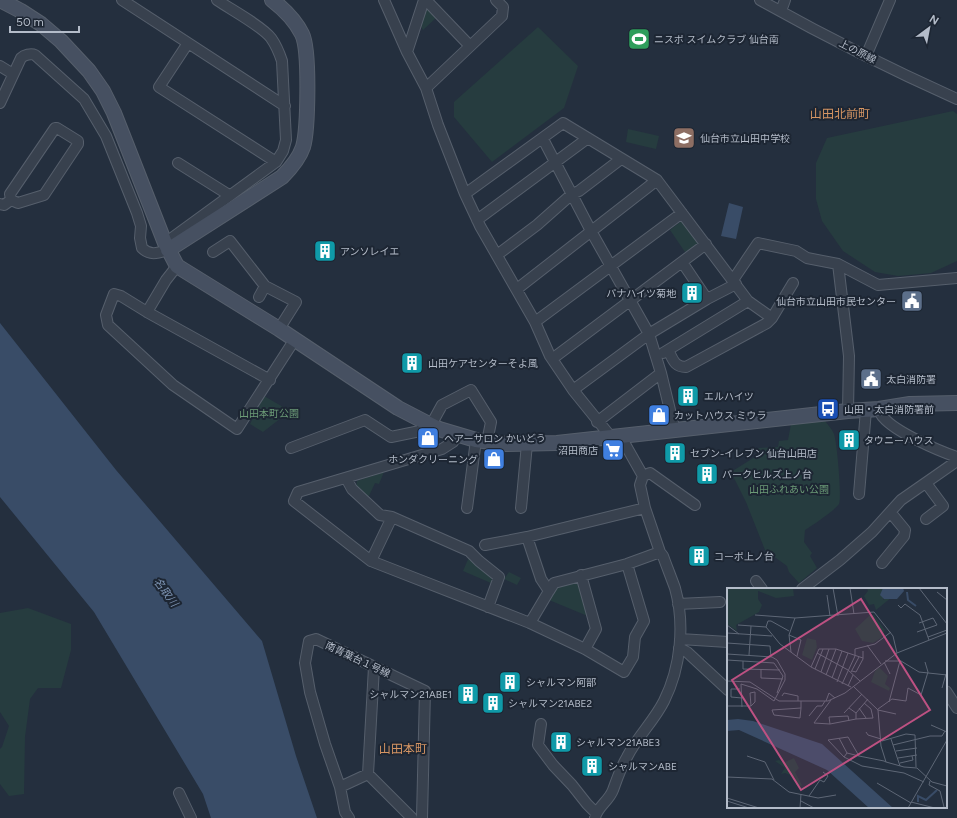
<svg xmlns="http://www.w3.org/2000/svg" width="957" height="818" font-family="Figtree,'Noto Sans JP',sans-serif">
	<rect width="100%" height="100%" fill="#242f3e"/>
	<path fill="#263c3f" d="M427,7L437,17L423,30L420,24L424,10Z
		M538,27L578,66L564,108L492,162L454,117V102Z
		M953,111L957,114V261L931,273L898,276L875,272L843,251L822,221L816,199V163L827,138Z
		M628,129L659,136L656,149L626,142Z
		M684,219L702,244L687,255L670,230Z
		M264,396L290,411L263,432L250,424Z
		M825,421C828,425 832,429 834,434C837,442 842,498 839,504C834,511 813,525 805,530L804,542L812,553L810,556L817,568L799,583L789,572L787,566L765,550L746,502L731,472L758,455V448L778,447L779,441L788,440L791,424Z
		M384,472L379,484L375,483L368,498L356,490L357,481Z
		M469,557C478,563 496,571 491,583L463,571Z
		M509,572L521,578L517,585L504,579Z
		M580,578L590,617L549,600L557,584Z
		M28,608L71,624V650L61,688H38L30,699L25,737L24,794L9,796L0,784V749L2,747L9,726L0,712V613Z"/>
	<path fill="#394c67" d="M729,203L743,207L736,239L721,236Z
		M0,323L116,470L262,641L296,756L317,818H211L203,794L94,612L0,497Z"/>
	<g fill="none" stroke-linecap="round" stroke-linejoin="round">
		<g stroke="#565f6c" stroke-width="12">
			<path id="street" d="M122,0L285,106
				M384,0L407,52L426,88L438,125L465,194L480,226L535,322L550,356L573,390L611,437
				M426,0L470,46
				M760,0C824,36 890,69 957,99
				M781,11L785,0
				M188,43L159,87L276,162
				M407,52L424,0
				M866,56L890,0
				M0,66L13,74
				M426,88L502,16L503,7L496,0
				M0,103L21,58C24,55 31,53 35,55L84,99L106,136L137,213L141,226L140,238L142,248C150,256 158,253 168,250
				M55,128H57L78,141V144L44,195L18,203L11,200L10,194Z
				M543,139L591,231L649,334L661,373L675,431
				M178,163L229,195
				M465,194L563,123L657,180L748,301L772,318
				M0,204L4,205L11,200
				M477,220L588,138
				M165,243L276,162L283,151L286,140L282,61C279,52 276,45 271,38C262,26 230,9 217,0
				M213,252L230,241L265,286L296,302L279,329
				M497,255L537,225L572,194L579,191L621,159
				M682,262L707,299
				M838,264L849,356L848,411
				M733,280L758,243L796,251L807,258L838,264L878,285L957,278
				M517,289L657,180
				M259,297L265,286
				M147,312L166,280L177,266
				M535,322L682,213
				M668,350C673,359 674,367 686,367L767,323L772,318L793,283
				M663,353L748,301
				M552,359L706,244
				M270,380L147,312L121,296L114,294L106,315L108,325L173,385L237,429L295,339
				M573,390L649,334L707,299L736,284
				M879,409C880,412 881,415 883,417C895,432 939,451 957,457
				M597,422L661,373
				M431,425L442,405L471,390L491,422L487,442
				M457,435L453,442L442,449L298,492L294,501L371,561L530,623
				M291,448L365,420L391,437L420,431L425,422
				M643,476L650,473L695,505
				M346,478L352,489L380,515L392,517
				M859,494L866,410
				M467,508L476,440
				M521,508L527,444
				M926,519L943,506L926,483
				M527,537L541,579L549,591L530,623L585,649L624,672L633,657L635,637L644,621L627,564
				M485,545L527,537L645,508
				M371,561L392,517L469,551L479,561L499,577L488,607
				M882,563L904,536L905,530L891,513
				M581,575L596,629L585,649
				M756,581L762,589
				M802,589L840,560L872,532L901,500L957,461
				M549,591L554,583L627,564L660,552
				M678,604L720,602
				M680,639L728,642
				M679,648L687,652L728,690
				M946,691L957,708
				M541,724L538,745L553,765L572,785L587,804L596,813
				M368,774L374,667
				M340,787L345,812L349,818
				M179,793L191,818
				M412,818L368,774L340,787L325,744L310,692L305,663L309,641L316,639L425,691L422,818
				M595,818C597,807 609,801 613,790C617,779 621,767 627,757C637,737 654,721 664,701C681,667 685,624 675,588C671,577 667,567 663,556L660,552L645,508L640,485L643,476L621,437"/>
		</g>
		<g stroke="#565f6c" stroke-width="16">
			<path id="secondary" d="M0,0L21,11L41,24L61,41L89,71L103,91L114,113L127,146L165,243L177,266L279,329L398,408L425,422L439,429L476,440L506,444L557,443L848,411L879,409L910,404L957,403
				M168,250L282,177C291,168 299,159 303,147C308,130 310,50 302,34C295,20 285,10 272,0"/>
		</g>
		<use href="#street" stroke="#38414e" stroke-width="10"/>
		<use href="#secondary" stroke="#465061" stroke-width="14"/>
	</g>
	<defs>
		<g id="stadium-square" transform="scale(1.15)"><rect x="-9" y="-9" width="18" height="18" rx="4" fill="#2e9e5b" stroke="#1d2633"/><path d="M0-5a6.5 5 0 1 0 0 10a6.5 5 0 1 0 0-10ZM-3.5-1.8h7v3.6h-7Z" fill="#fff"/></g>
		<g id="school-square" transform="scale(1.15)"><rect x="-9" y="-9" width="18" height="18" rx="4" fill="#8d6e63" stroke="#1d2633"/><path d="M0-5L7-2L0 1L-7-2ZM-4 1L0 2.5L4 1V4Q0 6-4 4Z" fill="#fff"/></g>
		<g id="building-square" transform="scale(1.15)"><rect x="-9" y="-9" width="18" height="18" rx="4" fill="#0f9aa8" stroke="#1d2633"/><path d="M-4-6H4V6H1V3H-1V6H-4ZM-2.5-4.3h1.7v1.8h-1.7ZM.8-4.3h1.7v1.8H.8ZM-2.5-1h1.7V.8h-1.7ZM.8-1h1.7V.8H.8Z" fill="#fff"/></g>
		<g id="civic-square" transform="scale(1.15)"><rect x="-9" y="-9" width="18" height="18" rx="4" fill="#5c6f8a" stroke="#1d2633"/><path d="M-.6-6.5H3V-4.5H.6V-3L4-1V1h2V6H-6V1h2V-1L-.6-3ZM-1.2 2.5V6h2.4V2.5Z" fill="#fff"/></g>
		<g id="bus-square" transform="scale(1.15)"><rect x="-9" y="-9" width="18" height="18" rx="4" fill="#1a4fb4" stroke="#1d2633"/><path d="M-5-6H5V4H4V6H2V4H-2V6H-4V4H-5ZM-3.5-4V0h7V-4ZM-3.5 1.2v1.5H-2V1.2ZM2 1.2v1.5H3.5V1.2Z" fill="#fff"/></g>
		<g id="shop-square" transform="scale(1.15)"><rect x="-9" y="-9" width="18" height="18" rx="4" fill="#3f7fe0" stroke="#1d2633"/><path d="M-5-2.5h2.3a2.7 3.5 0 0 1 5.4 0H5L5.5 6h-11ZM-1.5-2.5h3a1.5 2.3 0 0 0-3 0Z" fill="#fff"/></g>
		<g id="supermarket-square" transform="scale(1.15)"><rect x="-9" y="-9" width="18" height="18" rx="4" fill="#3f7fe0" stroke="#1d2633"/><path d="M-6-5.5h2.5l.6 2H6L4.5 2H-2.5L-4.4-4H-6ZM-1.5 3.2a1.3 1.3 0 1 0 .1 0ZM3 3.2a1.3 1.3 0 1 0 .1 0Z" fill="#fff"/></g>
	</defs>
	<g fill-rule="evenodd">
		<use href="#stadium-square" x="639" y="39"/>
		<use href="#school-square" x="684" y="138"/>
		<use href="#building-square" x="325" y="251"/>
		<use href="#building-square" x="692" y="293"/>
		<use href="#civic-square" x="912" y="301"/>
		<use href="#building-square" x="412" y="363"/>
		<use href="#civic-square" x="871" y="379"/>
		<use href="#building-square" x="688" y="396"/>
		<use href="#bus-square" x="828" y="409"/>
		<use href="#shop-square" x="659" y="415"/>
		<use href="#shop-square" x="428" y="438"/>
		<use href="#building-square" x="849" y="440"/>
		<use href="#supermarket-square" x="613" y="450"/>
		<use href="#building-square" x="675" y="453"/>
		<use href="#shop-square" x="494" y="459"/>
		<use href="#building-square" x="707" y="474"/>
		<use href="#building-square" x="699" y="556"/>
		<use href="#building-square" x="510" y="682"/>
		<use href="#building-square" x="468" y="694"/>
		<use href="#building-square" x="493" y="703"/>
		<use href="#building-square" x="561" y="742"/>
		<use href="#building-square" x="592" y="766"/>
	</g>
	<g text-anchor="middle" stroke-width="4" stroke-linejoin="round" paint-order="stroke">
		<g font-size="10" fill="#b4bcc9" stroke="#1d2633" text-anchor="start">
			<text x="654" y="43">ニスポ スイムクラブ 仙台南</text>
			<text x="700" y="142">仙台市立山田中学校</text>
			<text x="340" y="255">アンソレイエ</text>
			<text x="676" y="297" text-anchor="end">パナハイツ菊地</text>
			<text x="896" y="305" text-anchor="end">仙台市立山田市民センター</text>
			<text x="428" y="367">山田ケアセンターそよ風</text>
			<text x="886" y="383">太白消防署</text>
			<text x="704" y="400">エルハイツ</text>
			<text x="844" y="413">山田・太白消防署前</text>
			<text x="674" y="419">カットハウス ミウラ</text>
			<text x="444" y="442">ヘアーサロン かいどう</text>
			<text x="864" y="444">タウニーハウス</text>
			<text x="598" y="454" text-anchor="end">沼田商店</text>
			<text x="690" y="457">セブン-イレブン 仙台山田店</text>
			<text x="478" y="463" text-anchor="end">ホンダクリーニング</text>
			<text x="722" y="478">パークヒルズ上ノ台</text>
			<text x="714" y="560">コーポ上ノ台</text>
			<text x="526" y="686">シャルマン阿部</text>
			<text x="452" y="698" text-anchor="end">シャルマン21ABE1</text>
			<text x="508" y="707">シャルマン21ABE2</text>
			<text x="576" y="746">シャルマン21ABE3</text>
			<text x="608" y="770">シャルマンABE</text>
		</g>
		<g font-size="10" fill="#b4bcc9" stroke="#1d2633">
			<text transform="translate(858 51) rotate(27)" y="4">上の原線</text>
			<text transform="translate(358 659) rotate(25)" y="4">南青葉台１号線</text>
		</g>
		<g font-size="10" fill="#6b9a76" stroke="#1d2633">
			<text x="269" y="417">山田本町公園</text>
			<text x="789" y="493">山田ふれあい公園</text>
		</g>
		<g font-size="11" font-style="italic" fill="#7c92b1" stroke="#1d2633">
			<text transform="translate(166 592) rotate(53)" y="4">名取川</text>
		</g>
		<g font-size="12" fill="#d59563" stroke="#1d2633">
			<text x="840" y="118">山田北前町</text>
			<text x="403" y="753">山田本町</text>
		</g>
	</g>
	<g transform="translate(727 588)">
		<rect width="220" height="220" fill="#242f3e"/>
		<path d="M0,0H66L67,8L49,10L31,3V11L35,17L32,24L9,37L10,43L0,36ZM140,0H156V12L162,7L165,9L149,22L147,16L142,17L137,8L141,3ZM143,27H147L158,42L154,50L146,55L135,53L128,41ZM80,50L89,52L90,59L85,72L75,67ZM152,79L161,88L158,96L163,100L162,103L144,94L148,83ZM67,170L72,180L68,184L75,197L74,198L69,197L68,189L58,185L54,186L58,180L48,173L52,172L56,175Z" fill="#263c3f"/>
		<path d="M156,0H176L177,3L170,11H157L153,7ZM11,131L26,133L95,156L166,220H142L100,182L12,142L0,143V132Z" fill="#394c67"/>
		<path fill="none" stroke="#394c67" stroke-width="2" d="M180,4L181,12L189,18M191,214V208L199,212L210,202"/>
		<path fill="none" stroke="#5e6776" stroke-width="1" d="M106,0L111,28M123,0L127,26M192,0L220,36M210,4L220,12M100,7L103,28M171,17L174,20L178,16L193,27L202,52M28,27L68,30L147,24L166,48L170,65M0,37L12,46M11,37L39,39L53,56L84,79L124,99M39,39L41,33H44L62,43M190,44L210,37L206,30L192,35M0,45L45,48M62,47L74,52L70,68M201,49L220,42M0,55L43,58L44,69M140,57L154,76M64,64L62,47L68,30M90,65L121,82L133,93M0,66L45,69L50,72L58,86V92L47,113L30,101L14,96L15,119M22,67L24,38M128,68V61L148,56L164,44M0,72L47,75L56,88L50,105M16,73V81L53,82M158,73H174L192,84L220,87M157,74L163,86M84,79L92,61H109L136,70M88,81L96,61M34,82V90L56,91M125,83L129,84L136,71V63M94,84L102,61M124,84L132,69M99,87L109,61M105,90L115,63M0,93L23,94L52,113H101L118,105L170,65L220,45M110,94L121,65M115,96L128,68M121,98L126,87M126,98L151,122L154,158L159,174L177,179L190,180L205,194L220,198M215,100L219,86M13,101H4V109L15,110M28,104V114L24,118L23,105ZM55,108L57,105L71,108V113M104,112L87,135L103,136L129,131M74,113V120L73,130L47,127L45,122L74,120M99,113L102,105L108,110M162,114L173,73M0,118H24M122,120L129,125V131L146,130L144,121L137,115M132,120L139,130M151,121L165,111L179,113L181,100L194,107L201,84L198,74M151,122L169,126M117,125L135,106M129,125L141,111M82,128L90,118H95L98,113M103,136L102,129L121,128L122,133M204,137L220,144M139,144L141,147L154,151M112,150L120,165M164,151L173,178M155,153L179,146L188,147L189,179M166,157L203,148H215L218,143M169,163L190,160M20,168L38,174L47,192M132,168L121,149L101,152L117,169L120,165L132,168L157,173L159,174M117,169L135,178L177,185L197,194M171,170L190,167M173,175L186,172L185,168M0,189L45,191L62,204L91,210L109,207M203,193L202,197L213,203L217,219M150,195L184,215M82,208L93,192L97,194L101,188L96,184M0,210L32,220M0,213L22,220M74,213L87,220M184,214L208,220M73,220L74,206M181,220L220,152"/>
		<path fill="#bd5182" fill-opacity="0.15" stroke="#bd5182" stroke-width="2" d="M134,11L203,122L74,202L5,92Z"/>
		<rect width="220" height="220" fill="none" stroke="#b4bcc9" stroke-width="2"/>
	</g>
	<g transform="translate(929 28) rotate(32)" stroke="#1d2633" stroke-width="3" paint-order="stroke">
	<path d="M0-3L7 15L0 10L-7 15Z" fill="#b4bcc9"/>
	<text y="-6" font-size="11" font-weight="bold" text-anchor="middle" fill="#b4bcc9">N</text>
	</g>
	<path d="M10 26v6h69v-6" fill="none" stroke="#b4bcc9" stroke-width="2"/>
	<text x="16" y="26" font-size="12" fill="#b4bcc9" stroke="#1d2633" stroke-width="3" paint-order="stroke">50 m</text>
</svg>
